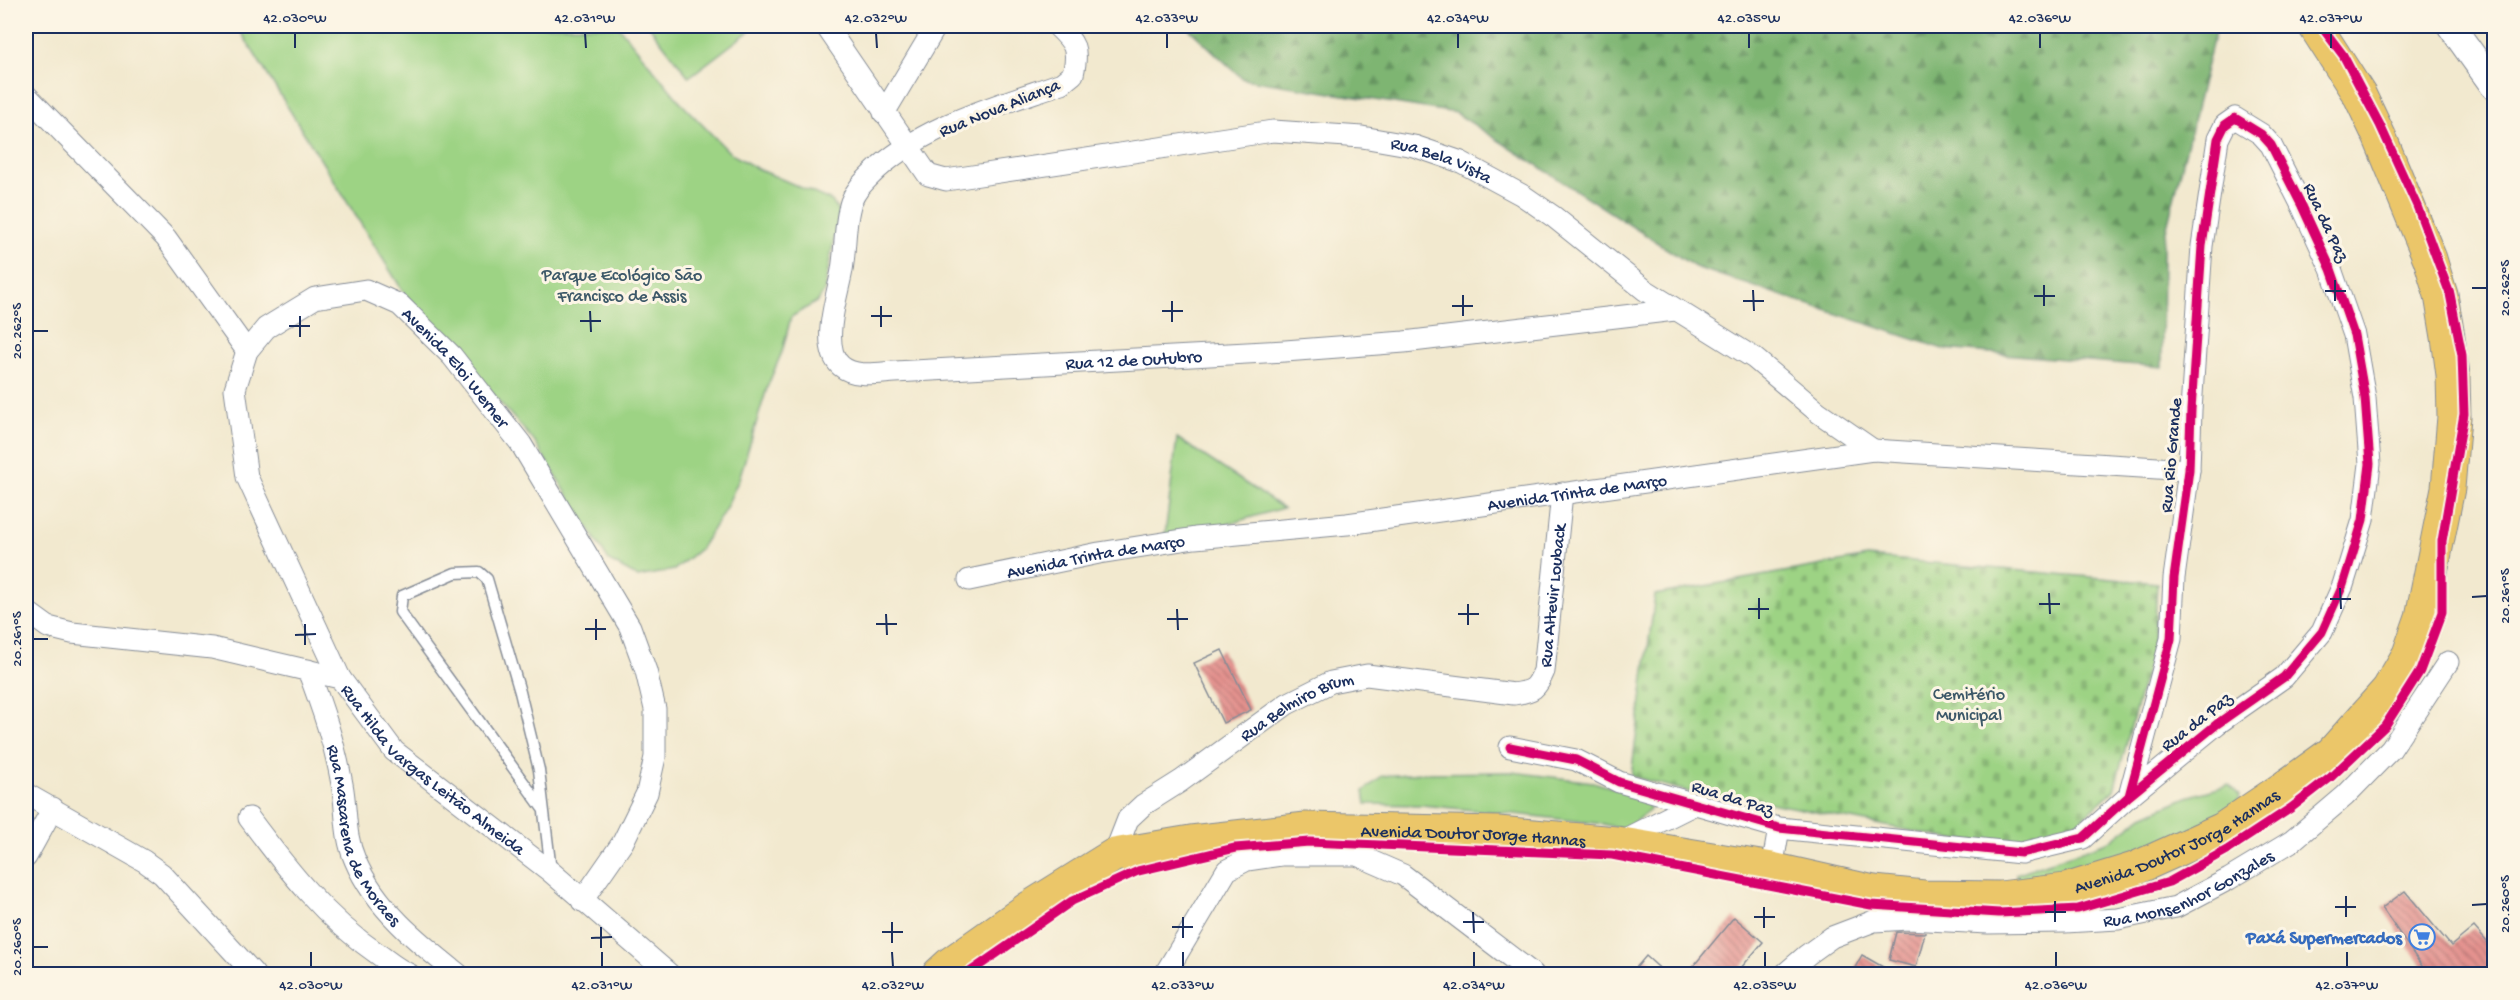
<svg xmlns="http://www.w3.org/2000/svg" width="2520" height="1000" font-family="'Gochi Hand',sans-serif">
	<defs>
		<pattern id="forest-firs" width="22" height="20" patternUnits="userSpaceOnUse" patternTransform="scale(1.5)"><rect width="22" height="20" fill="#7eb572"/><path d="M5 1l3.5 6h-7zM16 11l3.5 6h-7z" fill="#669461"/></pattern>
		<pattern id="cemetery-stones" width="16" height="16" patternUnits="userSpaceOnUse" patternTransform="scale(1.5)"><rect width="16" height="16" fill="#9dd384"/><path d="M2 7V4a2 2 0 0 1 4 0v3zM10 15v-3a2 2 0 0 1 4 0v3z" fill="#87b574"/></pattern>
		<pattern id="building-back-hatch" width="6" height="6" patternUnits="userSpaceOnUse" patternTransform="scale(1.5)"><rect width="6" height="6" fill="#e4928e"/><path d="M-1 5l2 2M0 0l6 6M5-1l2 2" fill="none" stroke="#b87877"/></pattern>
	</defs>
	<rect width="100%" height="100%" fill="#fcf5e5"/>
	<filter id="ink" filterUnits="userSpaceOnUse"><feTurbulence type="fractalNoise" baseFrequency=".0167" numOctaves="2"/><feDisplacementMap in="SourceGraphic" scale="12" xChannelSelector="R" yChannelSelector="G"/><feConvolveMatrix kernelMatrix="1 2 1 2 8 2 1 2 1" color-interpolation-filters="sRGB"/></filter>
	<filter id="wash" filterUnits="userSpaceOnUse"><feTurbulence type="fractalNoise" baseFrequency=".008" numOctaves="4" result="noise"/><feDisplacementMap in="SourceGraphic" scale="24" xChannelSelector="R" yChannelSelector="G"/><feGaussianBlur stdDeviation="1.35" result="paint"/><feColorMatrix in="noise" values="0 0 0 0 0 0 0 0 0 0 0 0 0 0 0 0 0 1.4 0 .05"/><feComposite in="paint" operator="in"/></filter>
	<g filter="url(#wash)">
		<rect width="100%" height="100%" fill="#f2e9cf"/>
		<path fill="#9dd384" stroke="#5c8171" stroke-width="1.5" d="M237,26H618L682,104L730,153L756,168L832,201L839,213L824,292L818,301L791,317L782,352L768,385L739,479L725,510L701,548L674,570L638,577L609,561L534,441L406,296Z
			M649,26H756L689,77Z
			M1177,438L1283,508L1164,543Z
			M1512,772L1593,782L1648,798L1650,809L1625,830L1603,824L1524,815L1422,805L1366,804L1364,791L1382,776L1421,773Z
			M2229,785L2240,796L2237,806L2135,859L2016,884V874L2110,841L2143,816L2187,797Z"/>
		<path fill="url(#forest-firs)" stroke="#4c7268" stroke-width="1.5" d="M1186,26H2220L2215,32L2163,243L2162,367L1943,349L1695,267L1456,113L1243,79Z"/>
		<path fill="url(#cemetery-stones)" stroke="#5c8171" stroke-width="1.5" d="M1867,557L2157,583L2154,641L2114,790L2070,829L2011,844L1951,839L1751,799L1704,796L1631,776L1655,595Z"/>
		<g id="blocks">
			<path fill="url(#building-back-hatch)" d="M1222,650L1251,710L1223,723L1194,663Z
				M2405,891L2451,946L2474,927L2494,950V975H2428L2382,908Z
				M1734,917L1763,942L1735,975H1686Z
				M1896,932L1925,933L1916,967L1889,960Z
				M1862,955L1897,975H1851Z
				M1646,956L1667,975H1630Z"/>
		</g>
	</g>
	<g filter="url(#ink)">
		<use href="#blocks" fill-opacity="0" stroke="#868c96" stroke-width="1.5"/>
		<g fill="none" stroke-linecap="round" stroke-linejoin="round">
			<g stroke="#868c96" stroke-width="13">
				<path id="service" d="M543,809L400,612L402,596L455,573L479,572L487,579L520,692L539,770L551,871"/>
			</g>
			<g stroke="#868c96" stroke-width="23">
				<g id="minor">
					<path id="s1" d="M826,26L928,175L946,180L1273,131L1362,137L1414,146L1461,162L1522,195L1554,217L1645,290L1754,358L1818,412L1873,450"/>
					<path id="s2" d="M1057,26C1075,43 1079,49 1073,74L1062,83C996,106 920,126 870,176C862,184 855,191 851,202C844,223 846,247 842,270C838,294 819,347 841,366C855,378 878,373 895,372L1285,351L1404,342L1675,310"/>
					<path d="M26,95L166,238L247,351"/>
					<path d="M884,113L936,26"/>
					<path id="s3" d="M969,580L1099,553L1195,538L1347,524L1873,450L2189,470"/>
					<path id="s4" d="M26,611L48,627L72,633L212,648L340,678L394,751L551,872L669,974"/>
					<path id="s5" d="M308,670C322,707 335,744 342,784C347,810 344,835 355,860C375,908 419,943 458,974"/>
					<path id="s6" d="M340,678L247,477L235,389L247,351L266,328L315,298L366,290L400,305L452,356L521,444L630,627L646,671L655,709V757L647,793L623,842L582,901"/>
					<path d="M1510,747L1576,760L1619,782L1779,828L2021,853L2083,838L2129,796L2217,724L2284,677L2322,632L2343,585L2363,520L2370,464L2365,398L2354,335L2331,269L2302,206L2271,145L2261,134L2235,118L2225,125L2218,139L2202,246L2191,410L2189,470L2174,578L2171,639L2129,796"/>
					<path d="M26,794L144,861L162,874L254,974"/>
					<path d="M249,818C287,869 325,918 378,954C388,961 398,970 409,974"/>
					<path d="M1617,843L1697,803"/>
					<path id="s7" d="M1114,855L1128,819L1143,805L1181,781L1287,704L1331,682L1367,675L1514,694C1534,691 1536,689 1544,671L1562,493"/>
					<path d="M26,857L53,808"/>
					<path d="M1772,869L1779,828"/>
					<path d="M1165,974L1227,870L1247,860L1281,855H1357L1403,875L1533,974"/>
					<path id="s8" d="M1785,974L1807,955L1832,937L1874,921L1908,919L1988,923L2065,922L2118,919L2176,907L2229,879L2292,841L2345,796L2391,749L2448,662"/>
				</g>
			</g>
			<g stroke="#868c96" stroke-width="29">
				<path id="tertiary" d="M2451,26L2494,86"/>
			</g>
			<g stroke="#868c96" stroke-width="35">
				<g id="trunk">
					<path id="s9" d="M939,974L950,964L1029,908L1114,855L1191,842L1306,829L1498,833L1616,843L1772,869L1874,892L1924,897L2000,898L2066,890L2134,869L2223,829L2285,787L2332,753L2388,690L2409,654L2422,617L2448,488L2454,417L2453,375L2448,337L2441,295L2430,259L2380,138L2360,96L2315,26"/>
				</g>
			</g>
			<use href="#service" stroke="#fff" stroke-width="10"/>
			<use href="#minor" stroke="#fff" stroke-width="21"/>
			<use href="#tertiary" stroke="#fff" stroke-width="27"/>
			<use href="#trunk" stroke="#ebc669" stroke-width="33"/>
			<g stroke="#fcf5e5" stroke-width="13">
				<path id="cycleway" d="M1510,747L1576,760L1619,782L1779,828L2021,853L2083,838L2129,796L2217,724L2284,677L2322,632L2343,585L2363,520L2370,464L2365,398L2354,335L2331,269L2302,206L2271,145L2261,134L2235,118L2225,125L2218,139L2202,246L2191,410L2189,470L2174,578L2171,639L2129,796
					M967,974L1072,901L1138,871L1235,848L1309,842L1612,855L1871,905L1999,913L2078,909L2169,882L2227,850L2291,808L2331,777L2385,726L2420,671L2442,612V541L2464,414L2462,355L2450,294L2417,206L2380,125L2343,55L2321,26"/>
			</g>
			<use href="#cycleway" stroke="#d6006c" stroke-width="9"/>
		</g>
	</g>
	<path fill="none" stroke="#1b2f5e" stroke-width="2" d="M295,33V48M585,33L586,48M876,33L877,48M1167,33V48M1458,33V48M1749,33V48M2040,33V48M2331,33V48M2335,280V301M2044,285V306M2472,288H2487M1753,290L1754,311M2325,291H2346M1463,295V316M2034,296H2055M1172,301V322M1743,301H1764M881,306V327M1452,306H1473M590,311L591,332M1162,311H1183M300,316V337M871,316H892M580,321H601M289,326H310M33,331H48M2340,588L2341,609M2049,593L2050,614M2472,597L2487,596M1759,598V619M2330,599H2351M1468,604V625M2039,604H2060M1177,609L1178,630M1748,609H1769M886,614L887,635M1458,614H1479M596,619V640M1167,619H1188M305,624V645M876,624H897M585,629H606M295,635L316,634M33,639H48M2346,896V917M2055,901V922M2472,905L2487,904M1764,907V928M2335,907H2356M1473,912L1474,933M2045,912H2066M1183,917V938M1754,917H1775M892,922V943M1463,922H1484M601,927V948M1172,927H1193M882,932H903M591,938L612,937M33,947H48M311,952V967M602,952V967M892,952L893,967M1183,952V967M1474,952V967M1765,952V967M2056,952V967M2347,952V967"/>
	<defs>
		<g id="supermarket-ring" transform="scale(1.35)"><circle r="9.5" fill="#fcf5e5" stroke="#3f7fe0" stroke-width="1.5"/><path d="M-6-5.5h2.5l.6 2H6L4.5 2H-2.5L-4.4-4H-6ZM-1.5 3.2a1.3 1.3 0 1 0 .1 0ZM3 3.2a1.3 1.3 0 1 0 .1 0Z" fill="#3f7fe0"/></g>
	</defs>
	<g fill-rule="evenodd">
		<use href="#supermarket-ring" x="2422" y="937"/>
	</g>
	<g text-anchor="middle" stroke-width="6" stroke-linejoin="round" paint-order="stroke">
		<g font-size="18" fill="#1b2f5e" stroke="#fcf5e5">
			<text transform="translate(999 107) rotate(-22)" y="6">Rua Nova Aliança</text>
			<text dy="6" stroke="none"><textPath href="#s1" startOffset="702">Rua Bela Vista</textPath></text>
			<text transform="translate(2327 222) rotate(65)" y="6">Rua da Paz</text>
			<text dy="6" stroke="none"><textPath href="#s2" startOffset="780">Rua 12 de Outubro</textPath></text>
			<text dy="6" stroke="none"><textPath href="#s6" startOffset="610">Avenida Eloi Werner</textPath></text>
			<text transform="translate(2170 455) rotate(-85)" y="6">Rua Rio Grande</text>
			<text dy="6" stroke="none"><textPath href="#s3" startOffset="615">Avenida Trinta de Março</textPath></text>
			<text dy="6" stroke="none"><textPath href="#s3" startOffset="129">Avenida Trinta de Março</textPath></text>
			<text dy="6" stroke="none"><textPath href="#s7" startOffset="586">Rua Altevir Louback</textPath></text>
			<text dy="6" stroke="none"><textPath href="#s7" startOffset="243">Rua Belmiro Brum</textPath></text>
			<text transform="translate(2196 721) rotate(-38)" y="6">Rua da Paz</text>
			<text dy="6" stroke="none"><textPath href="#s4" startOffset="456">Rua Hilda Vargas Leitão Almeida</textPath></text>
			<text transform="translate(1733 797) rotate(17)" y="6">Rua da Paz</text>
			<text dy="6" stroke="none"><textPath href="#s5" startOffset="176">Rua Mascarena de Moraes</textPath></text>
			<text dy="6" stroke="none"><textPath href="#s9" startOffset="573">Avenida Doutor Jorge Hannas</textPath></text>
			<text dy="6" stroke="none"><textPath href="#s9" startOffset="1293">Avenida Doutor Jorge Hannas</textPath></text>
			<text dy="6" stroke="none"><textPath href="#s8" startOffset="426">Rua Monsenhor Gonzales</textPath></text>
		</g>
		<g font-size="18" fill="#3c5868" stroke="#fcf5e5">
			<text x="622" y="280">Parque Ecológico São<tspan x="622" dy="21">Francisco de Assis</tspan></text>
			<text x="1969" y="699">Cemitério<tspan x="1969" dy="21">Municipal</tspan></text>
		</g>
		<g font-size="18" font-weight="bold" fill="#366cbe" stroke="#fcf5e5" text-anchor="end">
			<text x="2402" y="943">Paxá Supermercados</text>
		</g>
	</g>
	<rect width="2520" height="1000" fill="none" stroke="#fcf5e5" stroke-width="66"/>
	<rect x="33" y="33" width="2454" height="934" fill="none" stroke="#1b2f5e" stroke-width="2"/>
	<g font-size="15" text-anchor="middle" fill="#1b2f5e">
		<text x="295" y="22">42.030°W</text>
		<text x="585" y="22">42.031°W</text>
		<text x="876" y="22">42.032°W</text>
		<text x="1167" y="22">42.033°W</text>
		<text x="1458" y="22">42.034°W</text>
		<text x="1749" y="22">42.035°W</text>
		<text x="2040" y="22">42.036°W</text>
		<text x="2331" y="22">42.037°W</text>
		<text transform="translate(2504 288) rotate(-90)" y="5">20.262°S</text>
		<text transform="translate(16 331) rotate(-90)" y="5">20.262°S</text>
		<text transform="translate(2504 596) rotate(-90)" y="5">20.261°S</text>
		<text transform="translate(16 639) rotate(-90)" y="5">20.261°S</text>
		<text transform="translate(2504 904) rotate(-90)" y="5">20.260°S</text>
		<text transform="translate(16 947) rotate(-90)" y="5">20.260°S</text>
		<text x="311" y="989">42.030°W</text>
		<text x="602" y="989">42.031°W</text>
		<text x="893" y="989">42.032°W</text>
		<text x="1183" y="989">42.033°W</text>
		<text x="1474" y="989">42.034°W</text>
		<text x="1765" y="989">42.035°W</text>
		<text x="2056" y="989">42.036°W</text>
		<text x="2347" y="989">42.037°W</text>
	</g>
</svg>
